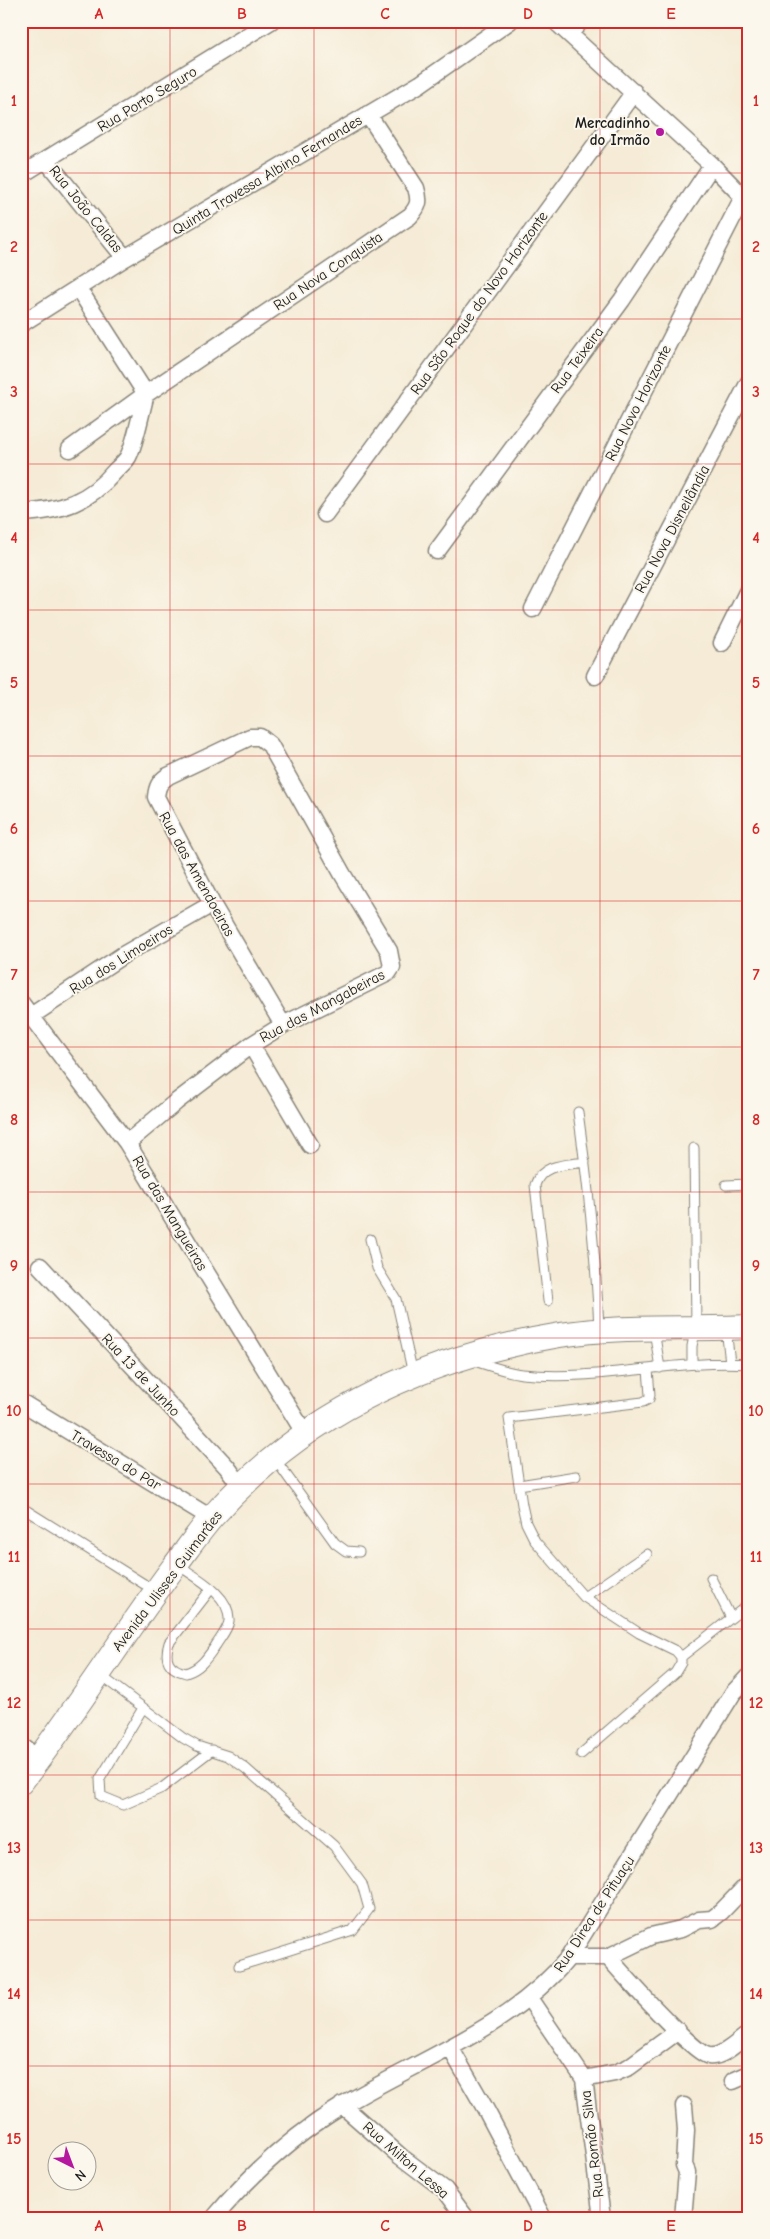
<svg xmlns="http://www.w3.org/2000/svg" width="770" height="2239" font-family="'Comic Neue',sans-serif">
	<rect width="100%" height="100%" fill="#fbf7ec"/>
	<filter id="ink" filterUnits="userSpaceOnUse"><feTurbulence type="fractalNoise" baseFrequency=".02" numOctaves="2"/><feDisplacementMap in="SourceGraphic" scale="10" xChannelSelector="R" yChannelSelector="G"/><feConvolveMatrix kernelMatrix="1 2 1 2 8 2 1 2 1" color-interpolation-filters="sRGB"/></filter>
	<filter id="wash" filterUnits="userSpaceOnUse"><feTurbulence type="fractalNoise" baseFrequency=".0096" numOctaves="4" result="noise"/><feDisplacementMap in="SourceGraphic" scale="20" xChannelSelector="R" yChannelSelector="G"/><feGaussianBlur stdDeviation="1.12" result="paint"/><feColorMatrix in="noise" values="0 0 0 0 0 0 0 0 0 0 0 0 0 0 0 0 0 1.4 0 .05"/><feComposite in="paint" operator="in"/></filter>
	<g filter="url(#wash)">
		<rect width="100%" height="100%" fill="#f5ebd6"/>
	</g>
	<g filter="url(#ink)">
		<g fill="none" stroke-linecap="round" stroke-linejoin="round">
			<g stroke="#888479" stroke-width="11">
				<path id="lane" d="M578,1112C588,1184 596,1257 599,1330
					M726,1185L749,1184
					M370,1239L377,1268L396,1299L413,1374
					M548,1301L535,1185C542,1164 565,1165 585,1162
					M726,1328L730,1363
					M654,1330L660,1368
					M474,1361C490,1366 506,1372 522,1374C598,1382 673,1359 749,1364
					M692,1363V1346L696,1328L694,1148
					M275,1459L335,1543L346,1551L359,1552
					M519,1485L576,1476
					M21,1507L144,1584
					M178,1565C195,1577 231,1595 229,1621C228,1629 221,1637 216,1645C207,1658 201,1668 186,1673C168,1669 164,1659 169,1643L211,1589
					M711,1578L731,1618
					M584,1597L647,1554
					M681,1657L749,1604
					M99,1674L183,1738L197,1746L228,1756L245,1768L334,1846L362,1884L369,1909L353,1930L239,1966
					M143,1708L100,1779L101,1796L123,1805L162,1788L212,1750
					M581,1754L675,1673L681,1663V1657L676,1651L639,1633L584,1597L535,1541L526,1523L522,1505L509,1418L643,1402L649,1399L650,1395L648,1369"/>
			</g>
			<g stroke="#888479" stroke-width="19">
				<path id="street" d="M555,21L712,165L749,203
					M569,34L581,21
					M46,160L125,258
					M21,175L271,21
					M21,324L125,258L420,84L510,21
					M70,449L146,394L410,216C419,206 420,201 416,188L368,114
					M21,513C62,511 89,502 115,471C119,467 125,462 128,457C136,442 141,411 146,394L78,288
					M325,514L634,92
					M437,551L622,300L712,165
					M533,609L743,197
					M722,643L749,588
					M595,676L749,382
					M21,1003L127,1143L305,1434
					M31,1016L123,955L212,904
					M251,1045L310,1145
					M127,1143L176,1102L251,1045L283,1025L388,973L392,967L389,951L343,875L270,745L260,737H250L168,776C159,782 157,787 156,797L212,904L283,1025
					M40,1266L227,1467L241,1486
					M21,1402L211,1518
					M24,1748L39,1759
					M569,1957H608L651,1936L681,1929L699,1920L712,1919L721,1912L749,1883
					M608,1957C623,1974 693,2054 709,2056C723,2058 738,2041 749,2034
					M529,1998L584,2079L602,2218
					M451,2049L486,2110L543,2218
					M584,2079L615,2073L629,2067L678,2031
					M733,2081L749,2074
					M342,2105L400,2156L445,2190L466,2218
					M214,2218C251,2174 292,2136 342,2106C419,2059 510,2029 569,1957L733,1693L749,1676
					M683,2218L687,2172L684,2165L686,2130L684,2106"/>
			</g>
			<g stroke="#888479" stroke-width="26">
				<path id="secondary" d="M21,1782C75,1713 121,1638 173,1568C186,1551 198,1533 212,1517C304,1413 425,1357 560,1335C622,1325 686,1330 749,1327"/>
			</g>
			<use href="#lane" stroke="#fff" stroke-width="9"/>
			<use href="#street" stroke="#fff" stroke-width="16"/>
			<use href="#secondary" stroke="#fff" stroke-width="24"/>
		</g>
	</g>
	<path fill="none" stroke="#d62828" stroke-width="1" stroke-opacity="0.55" d="M170,21V2218M314,21V2218M456,21V2218M600,21V2218M21,173H749M21,319H749M21,464H749M21,610H749M21,756H749M21,901H749M21,1047H749M21,1192H749M21,1338H749M21,1484H749M21,1629H749M21,1775H749M21,1920H749M21,2066H749"/>
	<circle fill="#b5179e" stroke="#fbf7ec" stroke-width="2" cx="660" cy="132" r="5"/>
	<g text-anchor="middle" stroke-width="4" stroke-linejoin="round" paint-order="stroke">
		<g font-size="15" fill="#1c1c1c" stroke="#fbf7ec">
			<text transform="translate(147 99) rotate(-31)" y="5">Rua Porto Seguro</text>
			<text transform="translate(267 175) rotate(-31)" y="5">Quinta Travessa Albino Fernandes</text>
			<text transform="translate(86 209) rotate(51)" y="5">Rua João Caldas</text>
			<text transform="translate(328 271) rotate(-34)" y="5">Rua Nova Conquista</text>
			<text transform="translate(479 303) rotate(-54)" y="5">Rua São Roque do Novo Horizonte</text>
			<text transform="translate(577 360) rotate(-54)" y="5">Rua Teixeira</text>
			<text transform="translate(638 403) rotate(-63)" y="5">Rua Novo Horizonte</text>
			<text transform="translate(672 529) rotate(-62)" y="5">Rua Nova Disneilândia</text>
			<text transform="translate(197 874) rotate(61)" y="5">Rua das Amendoeiras</text>
			<text transform="translate(121 959) rotate(-32)" y="5">Rua dos Limoeiros</text>
			<text transform="translate(322 1006) rotate(-28)" y="5">Rua das Mangabeiras</text>
			<text transform="translate(170 1213) rotate(59)" y="5">Rua das Mangueiras</text>
			<text transform="translate(141 1375) rotate(47)" y="5">Rua 13 de Junho</text>
			<text transform="translate(116 1460) rotate(31)" y="5">Travessa do Par</text>
			<text transform="translate(167 1581) rotate(-53)" y="5">Avenida Ulisses Guimarães</text>
			<text transform="translate(594 1914) rotate(-57)" y="5">Rua Direa de Pituaçu</text>
			<text transform="translate(592 2144) rotate(-97)" y="5">Rua Romão Silva</text>
			<text transform="translate(406 2160) rotate(41)" y="5">Rua Milton Lessa</text>
		</g>
		<g font-size="15" font-weight="bold" fill="#1c1c1c" stroke="#fbf7ec" text-anchor="end">
			<text x="650" y="128">Mercadinho<tspan x="650" dy="17">do Irmão</tspan></text>
		</g>
	</g>
	<rect width="770" height="2239" fill="none" stroke="#fbf7ec" stroke-width="55"/>
	<g transform="translate(72 2166) rotate(138)"><circle r="24" fill="#fbf7ec" stroke="#a29f99"/>
	<path d="M0-4L9 19L0 12L-9 19Z" fill="#b5179e"/>
	<text y="-8" font-size="14" font-weight="bold" text-anchor="middle" fill="#1c1c1c">N</text>
	</g>
	<rect x="28" y="28" width="714" height="2184" fill="none" stroke="#d62828" stroke-width="2"/>
	<g font-size="16" text-anchor="middle" font-weight="bold" fill="#d62828">
		<text x="99" y="19">A</text>
		<text x="242" y="19">B</text>
		<text x="385" y="19">C</text>
		<text x="528" y="19">D</text>
		<text x="671" y="19">E</text>
		<text x="14" y="106">1</text>
		<text x="756" y="106">1</text>
		<text x="14" y="252">2</text>
		<text x="756" y="252">2</text>
		<text x="14" y="397">3</text>
		<text x="756" y="397">3</text>
		<text x="14" y="543">4</text>
		<text x="756" y="543">4</text>
		<text x="14" y="688">5</text>
		<text x="756" y="688">5</text>
		<text x="14" y="834">6</text>
		<text x="756" y="834">6</text>
		<text x="14" y="980">7</text>
		<text x="756" y="980">7</text>
		<text x="14" y="1125">8</text>
		<text x="756" y="1125">8</text>
		<text x="14" y="1271">9</text>
		<text x="756" y="1271">9</text>
		<text x="14" y="1416">10</text>
		<text x="756" y="1416">10</text>
		<text x="14" y="1562">11</text>
		<text x="756" y="1562">11</text>
		<text x="14" y="1708">12</text>
		<text x="756" y="1708">12</text>
		<text x="14" y="1853">13</text>
		<text x="756" y="1853">13</text>
		<text x="14" y="1999">14</text>
		<text x="756" y="1999">14</text>
		<text x="14" y="2144">15</text>
		<text x="756" y="2144">15</text>
		<text x="99" y="2231">A</text>
		<text x="242" y="2231">B</text>
		<text x="385" y="2231">C</text>
		<text x="528" y="2231">D</text>
		<text x="671" y="2231">E</text>
	</g>
</svg>
